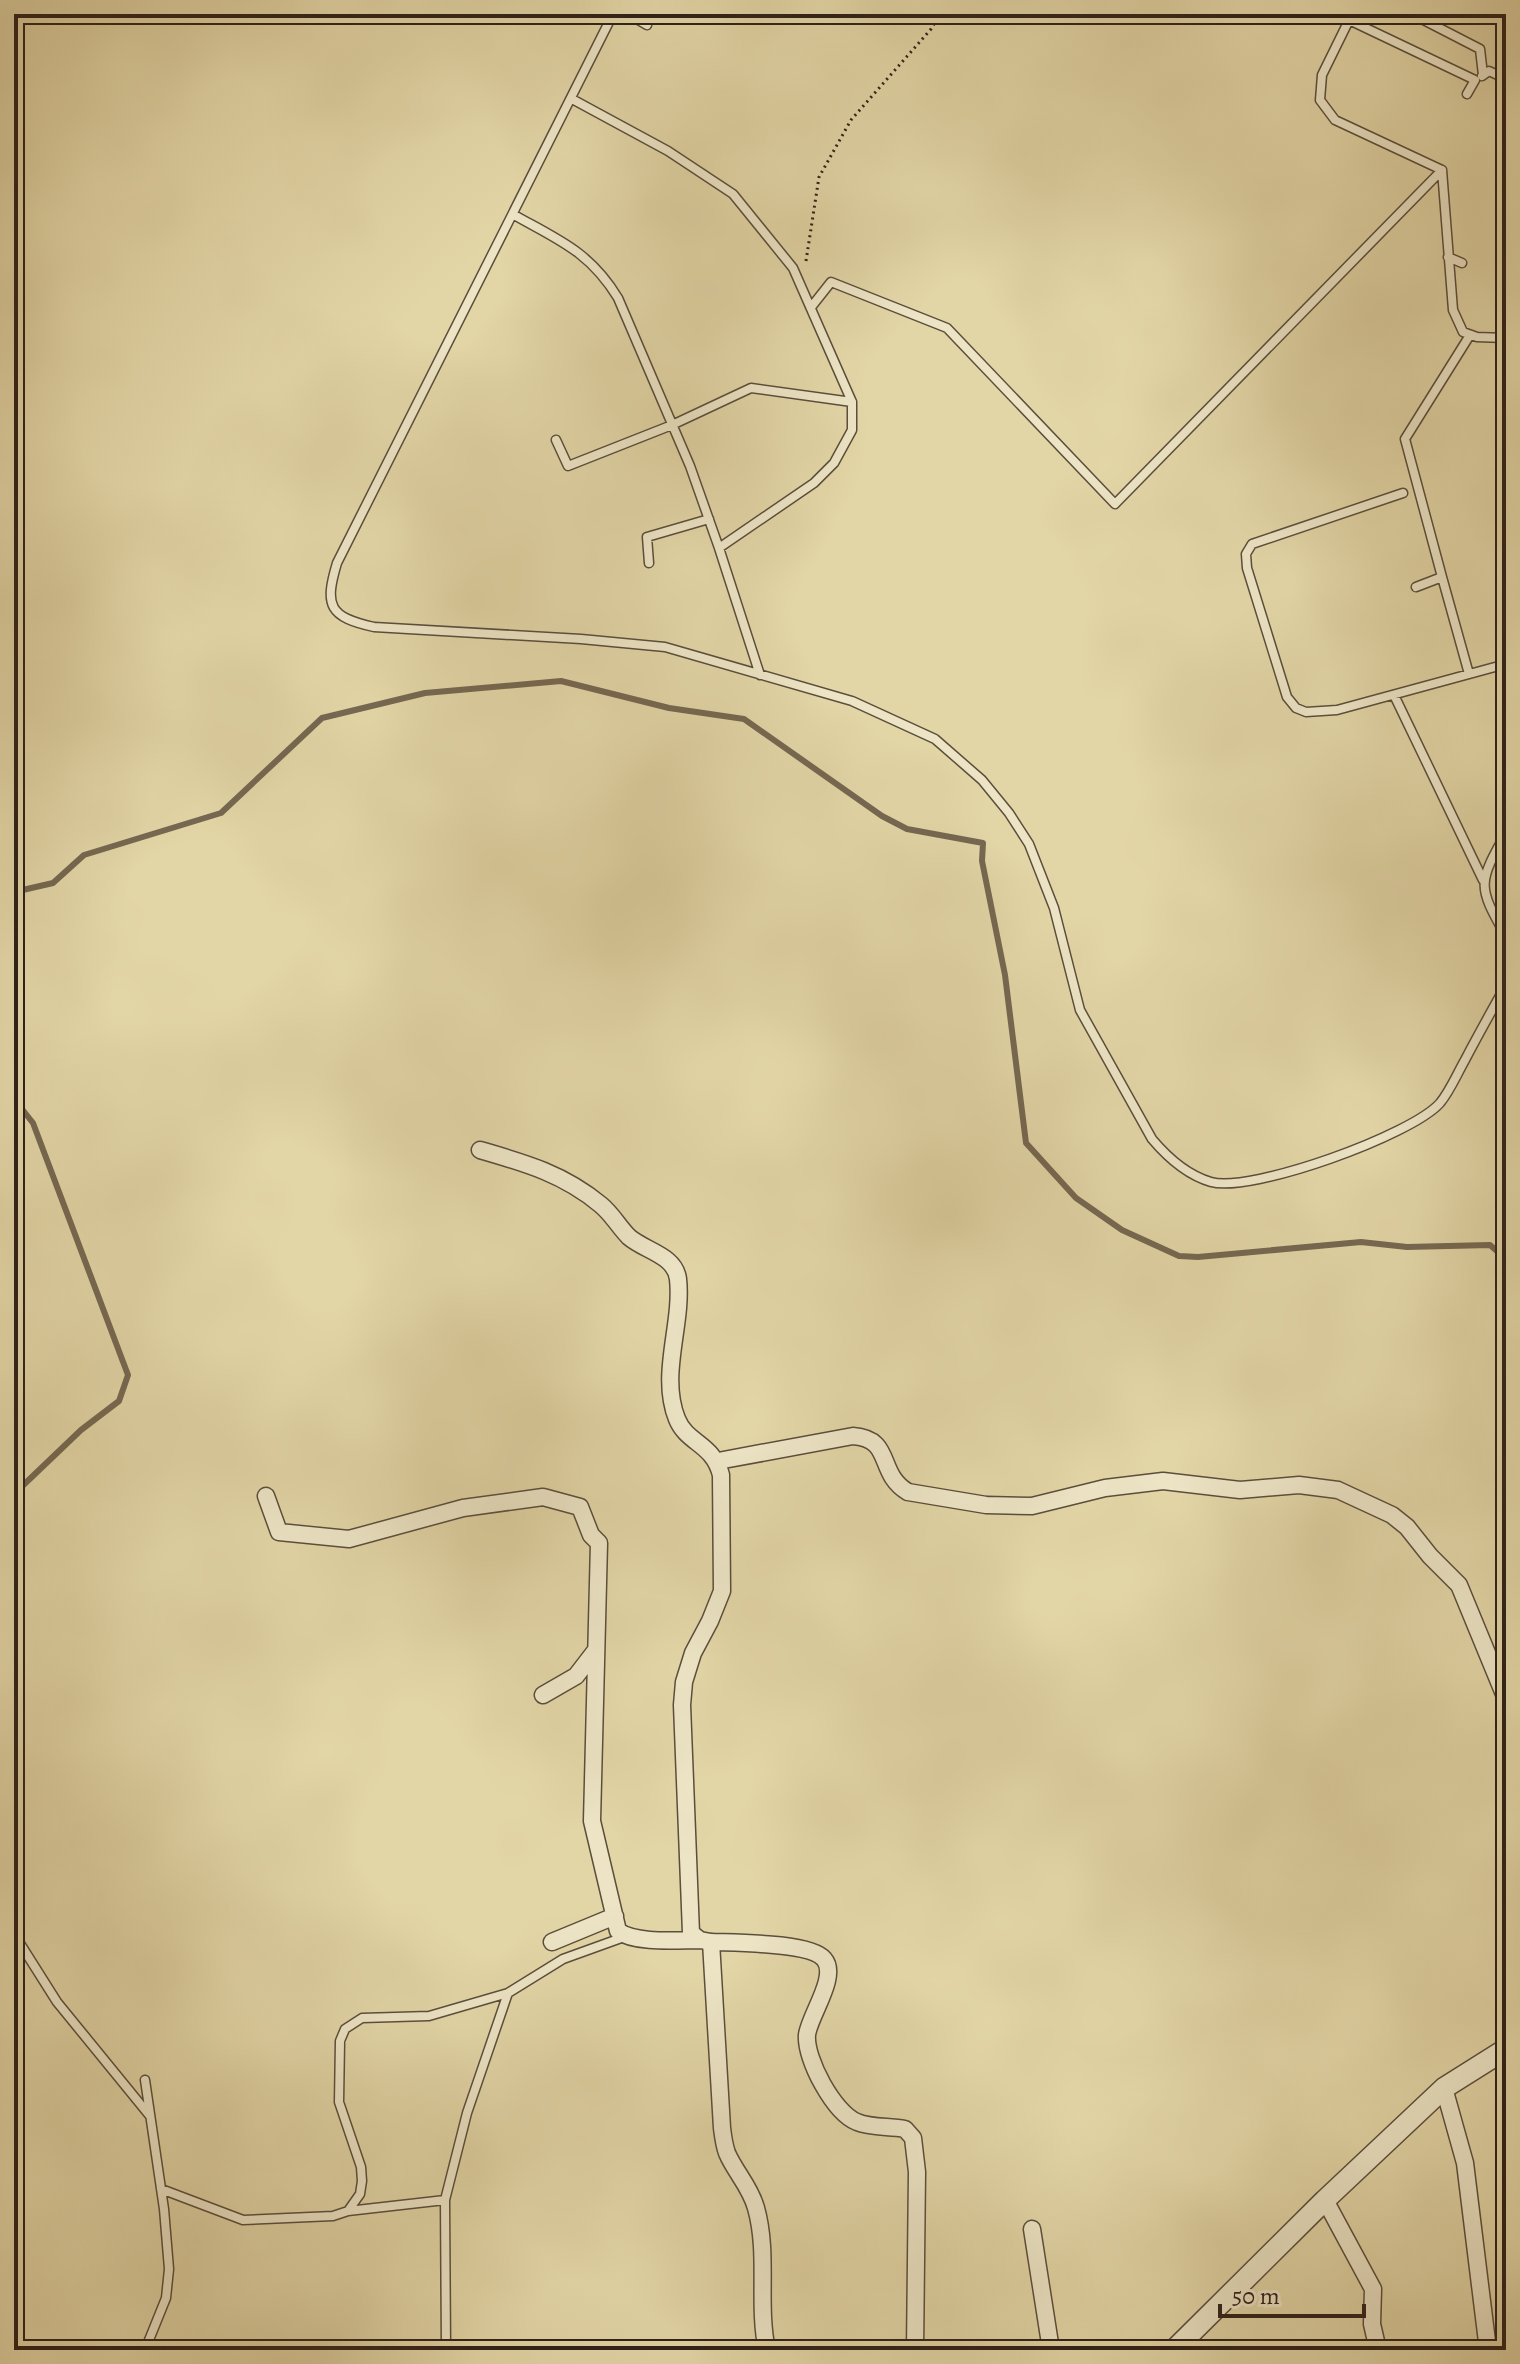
<svg xmlns="http://www.w3.org/2000/svg" width="1520" height="2364" font-family="Alegreya,serif">
	<rect width="100%" height="100%" fill="#e2d5a6"/>
	<filter id="stains"><feTurbulence type="fractalNoise" baseFrequency=".0025" numOctaves="4"/><feColorMatrix values="0 0 0 0 .2 0 0 0 0 .09 0 0 0 0 .02 0 0 0 .5 -.17"/></filter>
	<radialGradient id="worn" r=".72"><stop offset=".6" stop-color="#630" stop-opacity="0"/><stop offset="1" stop-color="#630" stop-opacity=".3"/></radialGradient>
	<g fill="none" stroke-linecap="round" stroke-linejoin="round">
		<path stroke="#756851" stroke-width="6" d="M14,892L53,883L84,855L221,813L322,718L425,693L561,681L669,708L744,719L882,816L907,829L983,843L982,861L1005,975L1026,1143L1076,1198L1122,1230L1179,1256L1198,1257L1361,1242L1407,1247L1490,1245L1506,1259
			M14,1099L33,1123L128,1375L119,1401L81,1430L14,1494"/>
		<g stroke="#5b4e3c" stroke-width="11">
			<path id="service" d="M613,14L337,563C324,606 329,617 374,627L581,639L665,647L852,701L935,739L982,780L1009,813L1029,844L1054,908L1080,1010L1152,1139C1168,1158 1187,1175 1211,1182C1252,1193 1412,1135 1440,1103C1450,1091 1457,1074 1465,1060C1478,1035 1492,1010 1506,985
				M628,14L647,25
				M1352,14L1322,75L1320,100L1335,120L1442,170
				M1412,14L1480,49L1483,75
				M1349,20L1475,80L1467,94
				M1482,76L1489,71L1506,79
				M572,99L668,151L733,194L793,268L852,402V430L834,463L814,483L719,548
				M1442,170L1453,310L1463,332L1477,337L1506,338
				M514,215C559,240 590,252 618,298L690,466L719,548L760,675
				M1448,257L1462,263
				M812,306L831,282L947,328L1115,504L1442,170
				M556,440L568,466L672,425L751,388L852,402
				M1403,493L1252,544L1246,554L1247,568L1287,697L1296,708L1306,712L1337,710L1506,664
				M649,563L647,537L709,519
				M1442,577L1469,674
				M1416,587L1442,577L1405,439L1470,335
				M1394,695L1483,880
				M1506,833C1478,883 1477,886 1506,936
				M14,1934L57,2002L150,2116
				M161,2189L243,2220L333,2216L348,2211L360,2194L362,2181L361,2167L339,2102L340,2041L345,2029L362,2018L429,2016L508,1993L563,1959L624,1937
				M348,2211L445,2200
				M145,2350L166,2298L169,2269L164,2209L145,2080
				M446,2350L445,2200L467,2113L508,1993"/>
		</g>
		<g stroke="#5b4e3c" stroke-width="19">
			<path id="minor" d="M480,1150C525,1163 564,1174 601,1205C612,1214 619,1227 629,1237C645,1251 675,1255 678,1279C683,1325 659,1374 677,1419C687,1444 713,1443 721,1475L722,1591L710,1621L693,1653L684,1682L682,1705L691,1933L700,1940L711,1942C733,1943 810,1942 824,1959C839,1976 809,2016 807,2035C805,2059 834,2113 857,2122C871,2128 889,2126 905,2129L913,2138L917,2172L915,2350
				M718,1461L853,1436C894,1439 876,1473 908,1492L986,1505L1032,1506L1105,1488L1163,1481L1240,1490L1299,1485L1338,1490L1392,1515L1407,1527L1430,1556L1459,1585L1506,1699
				M266,1496L279,1532L349,1539L463,1508L543,1497L580,1507L591,1535L599,1543L592,1821L618,1931C636,1944 678,1940 700,1940
				M543,1695L576,1676L596,1650
				M552,1942L615,1916
				M711,1942L722,2128C723,2136 724,2145 727,2153C735,2172 750,2186 756,2208C769,2254 757,2304 767,2350
				M1444,2088L1465,2163L1488,2350
				M1325,2200L1373,2289L1372,2324L1378,2350
				M1032,2229L1051,2350"/>
		</g>
		<g stroke="#5b4e3c" stroke-width="23">
			<path id="tertiary" d="M1174,2350L1325,2200L1444,2088L1506,2049"/>
		</g>
		<path stroke="#2e2119" stroke-width="3" stroke-dasharray="2 4" stroke-linecap="butt" d="M806,261L819,177L851,120L931,29L940,14"/>
		<use href="#service" stroke="#ece4c5" stroke-width="8"/>
		<use href="#minor" stroke="#ece4c5" stroke-width="16"/>
		<use href="#tertiary" stroke="#ece4c5" stroke-width="20"/>
	</g>
	<rect width="1520" height="2364" fill="none" stroke="#e2d5a6" stroke-width="48"/>
	<rect x="16" y="16" width="1488" height="2332" fill="none" stroke="#2e2119" stroke-width="4"/>
	<rect x="24" y="24" width="1472" height="2316" fill="none" stroke="#2e2119" stroke-width="2"/>
	<path d="M1220 2304v12h144v-12" fill="none" stroke="#2e2119" stroke-width="4"/>
	<text x="1232" y="2304" font-size="24" fill="#2e2119" stroke="#ece4c5" stroke-width="6" paint-order="stroke">50 m</text>
	<rect width="100%" height="100%" filter="url(#stains)"/>
	<rect width="100%" height="100%" fill="url(#worn)"/>
</svg>
